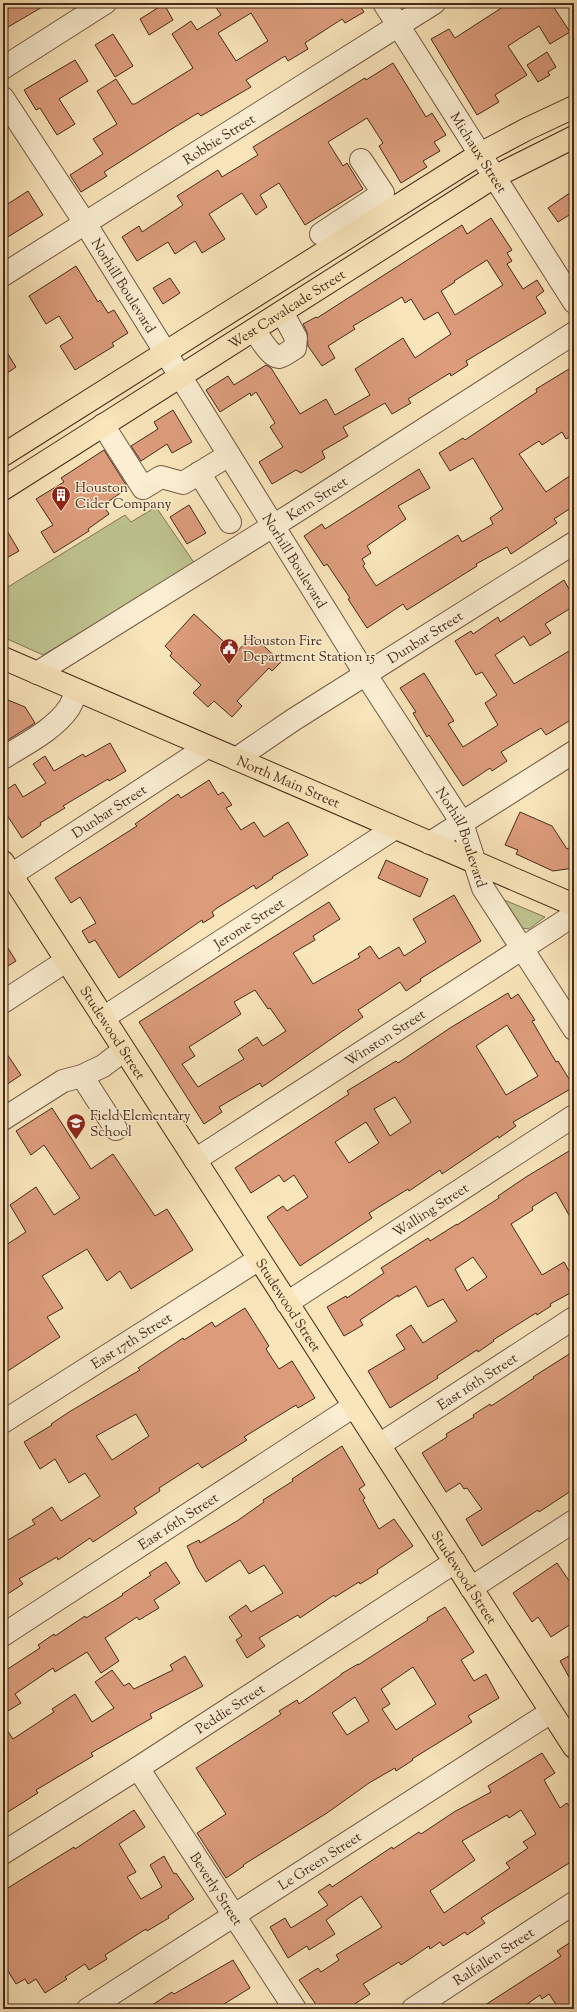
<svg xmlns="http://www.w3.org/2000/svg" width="577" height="2012" font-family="'Sorts Mill Goudy',serif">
	<rect width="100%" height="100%" fill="#f9e5ba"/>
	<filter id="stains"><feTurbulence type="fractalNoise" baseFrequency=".005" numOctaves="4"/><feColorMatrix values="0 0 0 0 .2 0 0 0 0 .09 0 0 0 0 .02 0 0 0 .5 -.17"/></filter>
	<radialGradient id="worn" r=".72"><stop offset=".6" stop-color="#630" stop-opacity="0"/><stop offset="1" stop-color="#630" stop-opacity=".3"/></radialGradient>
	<path fill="#bfc48f" stroke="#837656" d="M156,507L195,564L43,655L3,637V580L8,587L125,515L131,522Z
		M502,899L545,917L529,929L522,928Z"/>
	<path fill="#dc9c7c" stroke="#47291d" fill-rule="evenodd" d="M3,3H49L3,30Z
		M213,3H358L364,12L345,23L342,19L305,43L308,49L288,61L285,56L246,80L251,87L201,116L198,113L170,130L104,172L107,176L81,192L70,175L103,154L93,139L117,124L97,91L116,79L132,104H135L193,68L172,34L191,21L197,30L221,15ZM251,13L268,41L236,61L218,33Z
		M509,3H551L570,32L550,44L539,26L508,46L527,75L495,95L499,102L477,115L431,39L449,29L455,38Z
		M164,4L173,20L149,35L140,19Z
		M113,34L133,66L115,77L95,45Z
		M547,52L556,67L548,72L550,75L538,82L527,65Z
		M75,60L88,81L59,99L75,124L57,135L40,108L36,110L24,90Z
		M393,63L426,117L432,113L446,135L434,142L440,151L423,161L427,167L401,183L379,146L383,143L367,118L328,142L343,166L347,163L363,189L305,225L279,183L260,195L267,207L256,215L242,193L209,214L225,239L202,253L195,241L175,254L168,242L137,261L122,237L139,226L142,232L183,205L177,196L218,170L222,177L258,155L253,147L365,78L366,80Z
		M574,190V212L558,222L548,208Z
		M28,191L43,215L3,240V207Z
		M491,218L512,250L507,253L512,261L507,264L523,289L537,280L544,291L536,297L546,313L466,361L468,365L451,376L450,373L408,399L411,403L392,414L385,403L343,427L348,436L322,451L325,458L301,473L296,470L272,484L259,462L283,447L270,427L275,423L256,392L251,396L250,393L220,412L206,390L228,376L234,385L266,365L271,368L300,414L326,399L335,415L370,395L355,369L403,338L415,358L451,334L438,312L424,320L411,299L405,303L402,297L353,326L355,329L328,346L335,358L322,366L308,346L307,332L303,324L316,317L317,318L462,225L467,234ZM487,260L503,285L455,315L441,291L455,282L454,281Z
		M76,266L98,302L100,300L108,313L114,310L128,333L112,343L114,346L75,370L60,346L73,338L59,316L46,324L29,296Z
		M170,278L180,293L163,304L153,288Z
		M3,346L16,367L3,376Z
		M574,366V434L566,439L562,432L542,445L539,441L519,454L546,492L574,473V506L554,519L557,523L511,554L507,547L476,564L477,566L407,610L403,604L367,628L348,599L350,598L327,564L324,566L304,536L322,524L325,529L419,469L430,488L398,506L406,519L367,546L371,553L362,559L365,564L363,566L376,586L458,535L462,542L493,524L490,518L503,509L473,458L450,471L439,453L463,438L465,440L537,392L536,389Z
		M173,410L192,442L172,453L167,444L141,461L131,446L158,429L154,422Z
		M104,450L128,488L103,505L109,514L88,529L89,531L54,553L41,532L53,525L36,499L64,482L61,478Z
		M189,505L206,533L187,544L170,517Z
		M3,524L19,551L3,560Z
		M564,580L574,598V606L545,624L551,633L530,646L524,636L495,655L514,684L574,648V718L546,735L541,728L501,752L507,761L492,771L490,768L463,786L429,735L427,737L413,713L416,712L400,688L424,673L454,721L448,724L463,747L498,725L485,703L497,695L482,672L476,675L455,641L471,631L473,634L498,617L500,622Z
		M194,614L236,653L252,635L281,662L272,671L269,668L237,701L242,706L232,717L214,701L208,707L193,693L201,685L170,656L172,653L165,646Z
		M3,698L25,707L35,723L3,743Z
		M110,743L126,771L109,781L108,779L63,806L65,808L40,823L41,825L22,838L3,809V792L15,784L23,797L46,783L33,764L45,756L54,771L83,754L85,757Z
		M209,780L218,795L223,792L232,805L226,808L241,830L254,822L264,837L288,822L308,855L272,877L273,878L256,889L254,885L217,908L212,912L214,916L203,923L202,920L119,978L95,940L89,943L82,931L96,923L80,897L71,903L55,878L137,826L135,824L178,794L181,798Z
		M520,812L552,826L567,849L574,845V868L553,871L516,854L518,850L505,845Z
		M386,860L428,879L420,897L378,878Z
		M454,895L481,941L420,979L421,981L406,991L400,982L358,1010L363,1017L262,1087L260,1083L219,1107L222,1112L204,1124L139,1022L329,902L340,919L313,936L315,940L293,953L313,984L360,957L358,954L370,946L379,959L399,947L404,956L426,942L413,919ZM255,990L268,1009L270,1008L286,1031L263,1046L257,1037L238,1050L244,1059L198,1087L182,1064L195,1056L189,1047L241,1014L234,1002Z
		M3,940L16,961L3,969Z
		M508,993L511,999L518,994L535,1020L532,1021L556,1062L558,1061L574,1087L513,1122L516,1126L499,1138L498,1136L442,1174L440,1170L409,1191L408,1189L369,1213L372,1218L300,1266L267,1217L283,1206L287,1211L308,1197L294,1175L284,1182L279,1175L251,1193L235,1168L349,1094L347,1091L396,1061L398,1063L450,1028ZM507,1025L538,1076L506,1095L476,1046ZM395,1097L411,1122L390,1136L374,1109ZM366,1122L379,1143L349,1163L335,1142Z
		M3,1048L21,1075L3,1087Z
		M52,1108L91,1169L113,1154L155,1216L167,1209L193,1250L131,1289L120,1271L107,1281L87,1249L42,1276L63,1308L47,1317L60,1337L3,1374V1247L26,1232L10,1205L36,1187L54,1215L80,1198L44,1145L31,1155L16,1131Z
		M574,1148V1224L556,1192L532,1207L533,1210L511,1224L542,1275L564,1262L574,1280V1291L550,1304L551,1306L537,1315L536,1313L493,1340L494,1341L478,1352L477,1350L437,1376L438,1378L390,1408L368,1371L405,1349L396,1335L411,1325L423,1343L457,1321L443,1299L428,1307L416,1286L398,1297V1295L360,1320L363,1325L344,1336L327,1307L346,1296L347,1298L384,1273L381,1268L428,1238L430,1241L457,1224V1225L499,1198L498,1196L526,1177ZM473,1257L487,1277L467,1291L455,1269Z
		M245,1308L269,1346L266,1349L279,1369L292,1361L315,1398L298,1408L296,1405L244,1437L247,1440L202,1468L198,1463L159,1488L160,1491L134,1508L137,1513L93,1542L90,1538L58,1560L57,1557L19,1579L23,1584L3,1597V1543L35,1524L32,1520L52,1507L61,1521L100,1496L85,1473L69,1483L55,1459L40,1469L24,1442L52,1425L51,1424L69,1412L140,1370L138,1368L183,1338L184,1340L212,1322L215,1327ZM136,1414L149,1436L112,1460L96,1436Z
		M574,1351V1489L539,1512L538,1510L482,1546L466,1519L482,1509L467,1488L464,1489L460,1483L446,1492L422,1453L447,1437L446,1434L474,1417L473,1415L490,1404L491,1406L534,1378L533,1377Z
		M342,1446L365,1485L359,1489L365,1498L363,1500L379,1529L394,1519L413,1546L377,1570L378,1573L360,1584L359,1582L335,1597L334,1595L300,1618L298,1615L259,1638L265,1646L247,1658L236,1640L242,1636L229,1617L246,1605L251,1612L283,1593L264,1565L249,1574L240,1560L206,1582L197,1568L187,1546L199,1540L200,1543L237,1521L264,1502L263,1500L293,1481L292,1479Z
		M166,1562L180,1583L154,1600L159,1608L139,1620L137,1617L105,1638L119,1661L101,1673L87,1652L55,1672L53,1668L15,1694L21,1703L3,1714V1672L40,1648L38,1645L54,1634L55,1636L85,1616L86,1618L123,1595L122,1594L151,1575L149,1573Z
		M557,1563L574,1588V1622L551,1637L538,1617L532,1622L513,1593Z
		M445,1607L474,1652L461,1660L474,1681L486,1674L499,1698L468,1716L472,1722L412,1759L413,1760L396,1771L395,1768L369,1783L327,1813L243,1865L244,1866L226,1878L197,1833L226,1814L196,1768L281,1714L279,1711L297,1700L299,1704L341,1675V1674L358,1664V1665L428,1620L427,1618ZM413,1667L436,1704L396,1730L382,1709L390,1704L381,1689ZM355,1697L369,1721L347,1735L332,1713Z
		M574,1653V1686L560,1661Z
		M185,1656L203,1686L150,1714L152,1718L91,1753L93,1756L36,1790L38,1793L3,1815V1724L13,1739L54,1712L52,1709L75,1694L92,1722L114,1708L95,1682L112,1670L124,1686L129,1683L134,1689L173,1670L170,1665Z
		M542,1753L555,1773L544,1780L560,1808L567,1803L574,1813V1860L481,1918L485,1923L467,1935L465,1932L443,1946L440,1942L430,1949L429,1946L401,1965L399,1962L363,1984L370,1994L347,2009H319L299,1980L318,1968L321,1972L339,1960L336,1955L382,1927L361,1896L326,1920L335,1934L309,1950L307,1946L288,1958L270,1927L285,1918L291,1928L328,1905L318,1892L330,1884L332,1887L392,1847L393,1849L419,1832L421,1834L454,1812L491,1792L488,1786ZM521,1810L536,1834L523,1842L528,1848L506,1863L510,1868L444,1913L430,1891L475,1860L462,1841L507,1815L509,1818Z
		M134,1810L145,1827L119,1844L136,1872L127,1877L141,1899L162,1887L150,1865L164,1856L174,1874L176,1873L194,1899L168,1916L169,1918L147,1931L146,1929L105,1955L107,1959L89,1970L85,1964L65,1977L67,1979L45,1993L36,1979L28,1984L25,1979L16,1984L3,1963V1891L74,1847L75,1849Z
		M574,1940V2009H559L549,1994L542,1999L540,1995L520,2009H479L561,1956L557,1951Z
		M233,1960L250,1988L216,2009H146L172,1992L174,1994Z"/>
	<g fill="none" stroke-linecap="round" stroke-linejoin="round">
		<g stroke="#745844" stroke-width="24">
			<g id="minor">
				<path id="s1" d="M384,3L574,302"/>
				<path d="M3,68L105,3"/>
				<path id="s2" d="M3,98L85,223L366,675L462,823L483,888L574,1029"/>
				<path d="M339,222L383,193L361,160"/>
				<path d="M321,234L339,222L347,234"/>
				<path id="s3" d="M3,275L434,3"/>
				<path d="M254,330C258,335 271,358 279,357C284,356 290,351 295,348L296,338L282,312"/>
				<path d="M103,425L143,488L161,477L183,483L229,455"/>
				<path d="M199,473L230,522"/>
				<path id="s4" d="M37,673L289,516L574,333"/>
				<path d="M3,758C25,744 54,730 69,708C72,703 74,697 77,691"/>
				<path id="s5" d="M236,759L293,720L574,543"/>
				<path d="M430,843L574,752"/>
				<path id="s6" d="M11,875L207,747"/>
				<path d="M3,1002L66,961"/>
				<path id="s7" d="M103,1018L395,828"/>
				<path d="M82,1076L116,1129"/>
				<path d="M3,1119L63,1081L82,1076L103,1066L124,1050"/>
				<path id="s8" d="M195,1160L574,915"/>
				<path id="s9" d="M287,1303L574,1116"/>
				<path id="s10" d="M3,1422L259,1259"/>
				<path id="s11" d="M379,1445L574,1318"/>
				<path d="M471,1588L574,1521"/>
				<path id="s12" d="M3,1635L354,1406"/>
				<path id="s13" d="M138,1768L295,2009"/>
				<path id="s14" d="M3,1853L138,1768L455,1562"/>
				<path id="s15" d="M88,2009L551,1712"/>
				<path id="s16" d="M413,2009L574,1903"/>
			</g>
		</g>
		<g stroke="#47291d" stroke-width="24">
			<g id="major">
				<path d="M3,455L480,154L527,129L574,107"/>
				<path id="s17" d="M3,489L494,177L574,137"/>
				<path id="s18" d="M3,658L574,905"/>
				<path id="s19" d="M3,862L574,1747"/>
			</g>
		</g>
		<use href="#minor" stroke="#fbeed2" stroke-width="22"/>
		<use href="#major" stroke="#f9e5ba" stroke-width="22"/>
	</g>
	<defs>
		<g id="building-pin" transform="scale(1)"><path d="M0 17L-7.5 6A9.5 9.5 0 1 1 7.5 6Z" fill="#8f2418" stroke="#fbeed2"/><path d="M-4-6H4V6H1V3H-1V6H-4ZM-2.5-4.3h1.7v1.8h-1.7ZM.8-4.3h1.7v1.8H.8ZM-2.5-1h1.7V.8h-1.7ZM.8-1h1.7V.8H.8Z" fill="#fff"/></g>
		<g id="civic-pin" transform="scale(1)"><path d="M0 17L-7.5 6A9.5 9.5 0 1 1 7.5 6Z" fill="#8f2418" stroke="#fbeed2"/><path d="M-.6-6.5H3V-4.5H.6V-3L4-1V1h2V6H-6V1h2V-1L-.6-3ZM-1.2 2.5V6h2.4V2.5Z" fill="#fff"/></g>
		<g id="school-pin" transform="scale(1)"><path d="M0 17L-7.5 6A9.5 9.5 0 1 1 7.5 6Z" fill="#8f2418" stroke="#fbeed2"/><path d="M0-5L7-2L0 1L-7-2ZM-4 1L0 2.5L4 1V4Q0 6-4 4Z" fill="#fff"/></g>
	</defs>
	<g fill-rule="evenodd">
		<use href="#building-pin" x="61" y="495"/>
		<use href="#civic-pin" x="229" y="648"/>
		<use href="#school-pin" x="76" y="1123"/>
	</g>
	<g text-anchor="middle" stroke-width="3" stroke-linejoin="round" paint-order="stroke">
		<g font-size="14" fill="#47291d" stroke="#fbeed2">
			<text dy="5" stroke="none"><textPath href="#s3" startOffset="255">Robbie Street</textPath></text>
			<text dy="5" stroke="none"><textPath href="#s1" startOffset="177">Michaux Street</textPath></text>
			<text dy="5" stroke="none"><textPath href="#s2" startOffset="223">Norhill Boulevard</textPath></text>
			<text dy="5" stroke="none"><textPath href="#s17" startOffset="336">West Cavalcade Street</textPath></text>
			<text dy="5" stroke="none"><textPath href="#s4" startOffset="330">Kern Street</textPath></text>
			<text dy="5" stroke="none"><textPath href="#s2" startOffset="547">Norhill Boulevard</textPath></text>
			<text dy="5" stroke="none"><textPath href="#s5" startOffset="225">Dunbar Street</textPath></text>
			<text dy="5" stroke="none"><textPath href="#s18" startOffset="311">North Main Street</textPath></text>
			<text dy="5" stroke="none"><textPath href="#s6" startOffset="117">Dunbar Street</textPath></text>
			<text dy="5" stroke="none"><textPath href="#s2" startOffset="871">Norhill Boulevard</textPath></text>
			<text dy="5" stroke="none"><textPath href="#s7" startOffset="174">Jerome Street</textPath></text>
			<text dy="5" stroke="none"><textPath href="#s19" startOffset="203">Studewood Street</textPath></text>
			<text dy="5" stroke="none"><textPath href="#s8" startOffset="226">Winston Street</textPath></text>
			<text dy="5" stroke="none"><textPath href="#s9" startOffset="171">Walling Street</textPath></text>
			<text dy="5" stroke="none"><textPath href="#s19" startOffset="527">Studewood Street</textPath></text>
			<text dy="5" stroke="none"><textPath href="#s10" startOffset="152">East 17th Street</textPath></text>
			<text dy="5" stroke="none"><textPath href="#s11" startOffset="117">East 16th Street</textPath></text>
			<text dy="5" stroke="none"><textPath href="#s12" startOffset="209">East 16th Street</textPath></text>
			<text dy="5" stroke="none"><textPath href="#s19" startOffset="851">Studewood Street</textPath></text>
			<text dy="5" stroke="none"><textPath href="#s14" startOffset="269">Peddie Street</textPath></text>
			<text dy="5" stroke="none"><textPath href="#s15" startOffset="275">Le Green Street</textPath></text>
			<text dy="5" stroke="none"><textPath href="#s13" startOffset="144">Beverly Street</textPath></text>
			<text dy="5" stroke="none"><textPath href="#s16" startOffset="96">Ralfallen Street</textPath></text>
		</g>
		<g font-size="14" fill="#47291d" stroke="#fbeed2" text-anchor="start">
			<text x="75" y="492">Houston<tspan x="75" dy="16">Cider Company</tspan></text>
			<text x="243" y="645">Houston Fire<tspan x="243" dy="16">Department Station 15</tspan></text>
			<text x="90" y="1120">Field Elementary<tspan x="90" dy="16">School</tspan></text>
		</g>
	</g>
	<rect width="577" height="2012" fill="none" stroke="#f9e5ba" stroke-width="16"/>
	<rect x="4" y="4" width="569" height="2004" fill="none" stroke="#47291d" stroke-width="2"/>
	<rect x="8" y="8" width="561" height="1996" fill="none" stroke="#47291d"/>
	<rect width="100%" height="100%" filter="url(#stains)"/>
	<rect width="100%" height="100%" fill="url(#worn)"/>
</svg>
